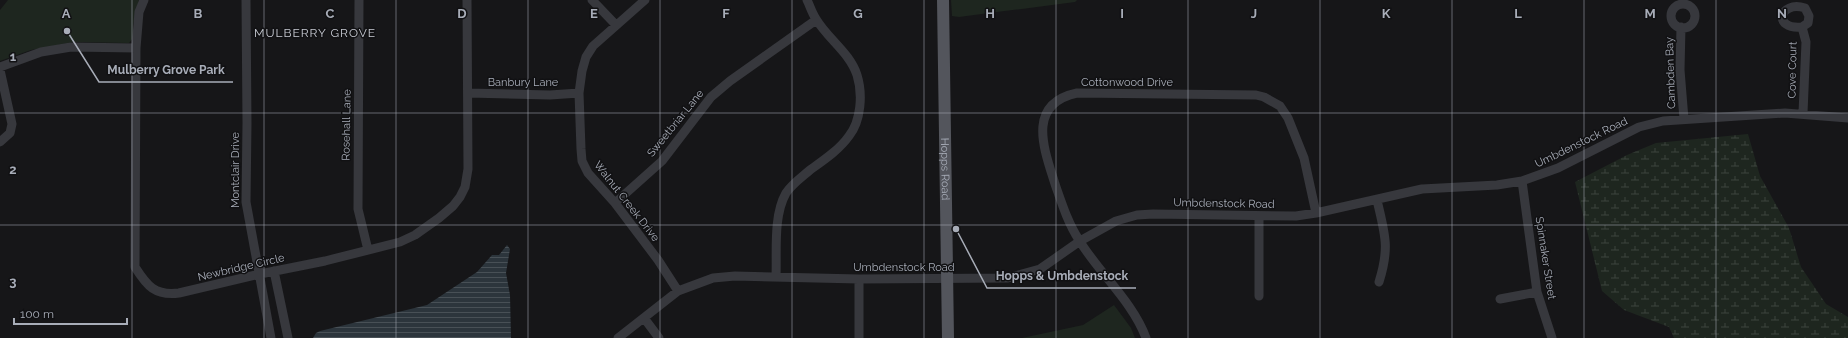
<svg xmlns="http://www.w3.org/2000/svg" width="1848" height="338" font-family="Raleway,sans-serif">
	<defs>
		<pattern id="wetland-marsh" width="20" height="14" patternUnits="userSpaceOnUse"><rect width="20" height="14" fill="#1e261f"/><path d="M1 5h8M5 5V1M11 12h8M15 12V8" fill="none" stroke="#3c433d"/></pattern>
		<pattern id="water-rules" width="6" height="5" patternUnits="userSpaceOnUse"><rect width="6" height="5" fill="#2c353c"/><path d="M0 2.5h6" fill="none" stroke="#485056"/></pattern>
	</defs>
	<rect width="100%" height="100%" fill="#161618"/>
	<path fill="#1e261f" d="M8,0H139L133,25V38L129,43L73,42L31,50L0,61V10Z
		M951,0H1077L1075,2L959,17L952,16Z
		M1114,305L1131,328L1135,338H1022L1083,325Z"/>
	<path fill="url(#wetland-marsh)" d="M1748,134L1760,176L1789,228L1801,267L1826,304L1848,317V338H1674L1669,327L1624,310L1602,291L1575,182L1627,155L1656,143Z"/>
	<path fill="url(#water-rules)" d="M507,245L510,249L506,273L510,295L511,338H313L316,333L320,331L427,305L477,272L492,255H499Z"/>
	<g fill="none" stroke-linecap="round" stroke-linejoin="round">
		<path stroke="#37383d" stroke-width="9" d="M144,0L139,12L136,48L135,267C147,286 155,296 179,293L260,274L325,261L400,242L415,235L439,218L453,206L460,197L465,187L468,169L467,0
			M246,0L247,123L246,202L271,338
			M359,0L358,209L368,250
			M592,0L616,25
			M645,0L593,46L586,57L582,71L579,93L581,149L582,161L588,173L615,203L658,260L678,291
			M1671 16a12 12 0 1 1 24 0a12 12 0 1 1-24 0Z
			M1681,27L1680,70L1684,119
			M1802,27C1772,30 1779,0 1805,8L1809,16L1808,23L1802,27L1806,42L1803,113
			M0,67L41,52L71,47L136,48
			M0,70L12,124L10,133L0,142
			M468,93L550,95L579,93
			M1522,181L1537,292L1552,338
			M1377,200C1385,235 1390,247 1379,282
			M615,203L662,161L711,97L730,81L816,20
			M274,271L288,338
			M776,277C777,251 773,216 786,193C792,184 802,177 810,170C824,160 839,150 849,136C861,121 863,94 857,75C850,53 828,39 816,19C812,13 810,6 807,0
			M1259,296V216
			M1500,299L1537,292
			M644,318L659,338
			M618,338L678,291L713,278L735,276L859,279L1008,278L1040,269L1080,241L1116,221L1137,215L1153,214L1296,216L1316,213L1422,189L1497,185L1522,181L1558,168L1639,127L1663,121L1785,113L1848,118
			M859,338V279
			M1146,338C1133,302 1099,273 1079,240C1068,223 1062,204 1055,184C1044,149 1026,104 1077,93L1256,95L1264,97L1280,106L1288,118L1304,158L1316,213"/>
		<path stroke="#53555c" stroke-width="12" id="s1" d="M943,0L948,338"/>
	</g>
	<path fill="none" stroke="#a8adb8" stroke-width="1" stroke-opacity="0.55" d="M132,0V338M264,0V338M396,0V338M528,0V338M660,0V338M792,0V338M924,0V338M1056,0V338M1188,0V338M1320,0V338M1452,0V338M1584,0V338M1716,0V338M0,113H1848M0,225H1848"/>
	<g text-anchor="middle" stroke-width="3" stroke-linejoin="round" paint-order="stroke">
		<g font-size="11" fill="#a8adb8" stroke="#111113">
			<text transform="translate(1792 70) rotate(-89)" y="4">Cove Court</text>
			<text transform="translate(1670 73) rotate(-92)" y="4">Cambden Bay</text>
			<text x="523" y="86">Banbury Lane</text>
			<text x="1127" y="86">Cottonwood Drive</text>
			<text transform="translate(675 123) rotate(-51)" y="4">Sweetbriar Lane</text>
			<text transform="translate(346 125) rotate(-89)" y="4">Rosehall Lane</text>
			<text transform="translate(1581 142) rotate(-26)" y="4">Umbdenstock Road</text>
			<text dy="4" stroke="none"><textPath href="#s1" startOffset="169">Hopps Road</textPath></text>
			<text transform="translate(235 170) rotate(-90)" y="4">Montclair Drive</text>
			<text transform="translate(627 201) rotate(52)" y="4">Walnut Creek Drive</text>
			<text transform="translate(1224 203) rotate(1)" y="4">Umbdenstock Road</text>
			<text transform="translate(1546 258) rotate(81)" y="4">Spinnaker Street</text>
			<text transform="translate(241 267) rotate(-13)" y="4">Newbridge Circle</text>
			<text x="904" y="271">Umbdenstock Road</text>
		</g>
		<g font-size="12" letter-spacing="1" fill="#c9ccd4" stroke="#111113">
			<text x="315" y="37">MULBERRY GROVE</text>
		</g>
	</g>
	<g font-size="13" text-anchor="middle" font-weight="bold" fill="#a8adb8" stroke="#111113" stroke-width="3" stroke-linejoin="round" paint-order="stroke">
		<text x="66" y="18">A</text>
		<text x="198" y="18">B</text>
		<text x="330" y="18">C</text>
		<text x="462" y="18">D</text>
		<text x="594" y="18">E</text>
		<text x="726" y="18">F</text>
		<text x="858" y="18">G</text>
		<text x="990" y="18">H</text>
		<text x="1122" y="18">I</text>
		<text x="1254" y="18">J</text>
		<text x="1386" y="18">K</text>
		<text x="1518" y="18">L</text>
		<text x="1650" y="18">M</text>
		<text x="1782" y="18">N</text>
		<text x="13" y="61">1</text>
		<text x="13" y="174">2</text>
		<text x="13" y="286">3</text>
	</g>
	<path fill="none" stroke="#a8adb8" stroke-width="1.5" d="M67 31L99 82H233M956 229L987 288H1136"/>
	<g fill="#a8adb8" stroke="#111113" stroke-width="1.5">
		<circle cx="67" cy="31" r="4"/>
		<circle cx="956" cy="229" r="4"/>
	</g>
	<g font-size="12" text-anchor="middle" font-weight="bold" fill="#a8adb8" stroke="#111113" stroke-width="3" stroke-linejoin="round" paint-order="stroke">
		<text x="166" y="74">Mulberry Grove Park</text>
		<text x="1062" y="280">Hopps &amp; Umbdenstock</text>
	</g>
	<path d="M14 318v6h113v-6" fill="none" stroke="#a8adb8" stroke-width="2"/>
	<text x="20" y="318" font-size="12" fill="#a8adb8" stroke="#111113" stroke-width="3" paint-order="stroke">100 m</text>
</svg>
